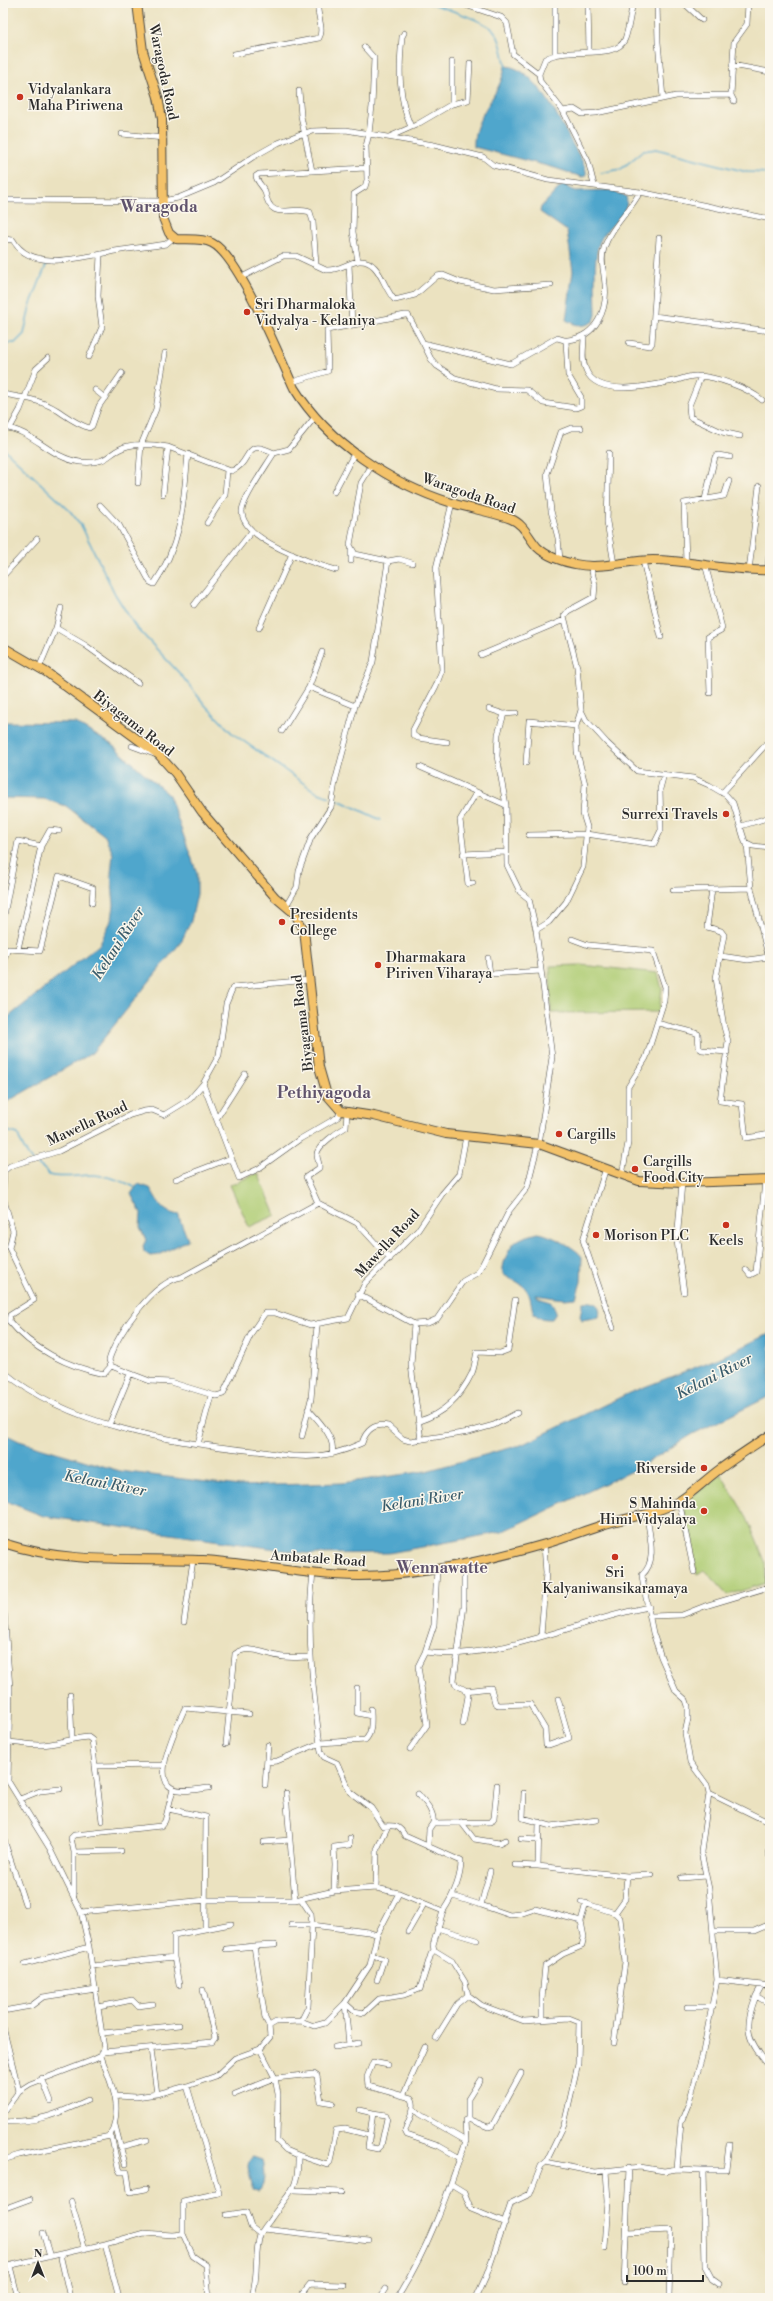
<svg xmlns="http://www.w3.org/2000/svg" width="773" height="2301" font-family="'Libre Bodoni',serif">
	<rect width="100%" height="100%" fill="#fbf7ec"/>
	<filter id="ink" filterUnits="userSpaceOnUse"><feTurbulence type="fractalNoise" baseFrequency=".025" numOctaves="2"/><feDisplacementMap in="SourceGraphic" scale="8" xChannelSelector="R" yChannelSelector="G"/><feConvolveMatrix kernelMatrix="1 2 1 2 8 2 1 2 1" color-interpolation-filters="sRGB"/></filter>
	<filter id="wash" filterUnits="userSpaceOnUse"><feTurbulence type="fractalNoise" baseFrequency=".012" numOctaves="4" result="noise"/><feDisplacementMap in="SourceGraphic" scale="16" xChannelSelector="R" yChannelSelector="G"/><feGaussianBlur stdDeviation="0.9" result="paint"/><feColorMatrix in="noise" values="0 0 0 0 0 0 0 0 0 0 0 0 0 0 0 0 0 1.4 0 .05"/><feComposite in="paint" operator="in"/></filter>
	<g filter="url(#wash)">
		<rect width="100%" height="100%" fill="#ebe2c0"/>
		<path fill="#afcc73" stroke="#6d7c4f" d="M581,965L658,973L662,989L659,1012L551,1013L550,966Z
			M258,1173L276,1215L249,1227L230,1185Z
			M721,1474L747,1518L765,1561L766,1583L728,1595L705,1570L697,1574L683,1503Z"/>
		<path fill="#50a6cc" stroke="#3e687c" d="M505,66C536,67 560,121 573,145C577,153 588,167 586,176L582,177L555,168L474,147C472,116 501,96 505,66Z
			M565,182L568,188L576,191L610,190L626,196C631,213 609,225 601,239C592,256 596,295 596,315L594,321C583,328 577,326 566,320L573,271L567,231L540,212L541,207Z
			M3,722L75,723L111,744L169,795L197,873V894L191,921L181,942L92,1053L3,1104V1021L99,945L112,919L114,905L111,873L113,854L105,836L66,806L44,799L3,798Z
			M138,1184L150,1188C159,1202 161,1212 179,1215C180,1224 188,1236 188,1240L159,1255L150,1256L144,1252L143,1246L146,1240L140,1227L141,1213L131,1194Z
			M538,1233C549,1234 577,1248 582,1257L581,1282L576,1298L564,1299L535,1295C546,1304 552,1296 556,1313L552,1319C524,1320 537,1302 525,1288C519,1281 510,1280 503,1274C501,1265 510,1243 520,1239C525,1236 532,1235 538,1233Z
			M583,1302C594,1301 602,1304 599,1317L582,1320L580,1316Z
			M770,1333V1396L693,1434L640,1467L502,1532L389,1553L311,1554L43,1516L3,1500V1433L19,1441L120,1471L239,1486L342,1483L426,1471L521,1445L629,1393L719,1358Z
			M253,2157L262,2160C264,2169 266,2184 259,2191L252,2190C253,2179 242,2163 253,2157Z"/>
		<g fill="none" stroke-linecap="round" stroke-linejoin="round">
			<path stroke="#50a6cc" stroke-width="1.5" d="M428,3C441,7 488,21 495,32C502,41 503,56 506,67
				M601,173L621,169L643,151L656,149L747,172L770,173
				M3,343H15L24,334L30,306L47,263
				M3,448L70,511L81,525L115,594L135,626L181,675L205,705L232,733L316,792L330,797
				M334,798L381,820
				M3,1130L18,1134C20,1143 28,1157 35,1163C41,1167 45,1168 49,1175C63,1179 78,1175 92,1175C104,1175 124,1181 134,1187"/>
		</g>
	</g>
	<g filter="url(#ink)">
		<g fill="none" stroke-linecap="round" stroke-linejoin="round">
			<g stroke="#484641" stroke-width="6">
				<path id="minor" d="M459,3L501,17L507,23L513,54L539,74
					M588,3L589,51
					M657,3L658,42L663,98
					M684,3L702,20
					M404,33L402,37C399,68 398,98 411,127
					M234,54L319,38C325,29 316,14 318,3
					M555,55V3
					M732,65L770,72
					M299,91L301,116L312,171
					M734,101L731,95L734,42L747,24L748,3
					M452,104V62
					M563,111L574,109L582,114L596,113L676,96L731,95
					M122,134L164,138
					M389,137L416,125L452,104L468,100L470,63
					M594,185L588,161L563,111L540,81L539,74L545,59C566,46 617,61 625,39C629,28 630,15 633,3
					M3,200L163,201L178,198L214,183L253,157L278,143L298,135L312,131L346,130L434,145L483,157L493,165L548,180L640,192L770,219
					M3,239L13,240C31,273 85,257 115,251C132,248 149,247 166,244L173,238
					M358,261L353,232L354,194L365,187L367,180L366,146L369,134L372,106L374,58L364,47
					M316,265L313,222L310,212C289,205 271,223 265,192C264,187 257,183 256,176L259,174L365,168
					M349,265L352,325
					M242,277L283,256H296L326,270C338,271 347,263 359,261C380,259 383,289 395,300L415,295L437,276L443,275L460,282L494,289L551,285
					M654,316L770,331
					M584,336C584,348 581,359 586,370C597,398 650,386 673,381C681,380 688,375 697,376C715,376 748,388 762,400
					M423,343L431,359L437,366L455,378L496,389L527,390L543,403L576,408L581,406V397L568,375L566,341
					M629,343L650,346L652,343L659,238
					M89,357L102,327L98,296L100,255
					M701,376L689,406L690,417L722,432L740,436
					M292,382L328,371L327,330L405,315H408L423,343L511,364L556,338C560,338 564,341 568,340C596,337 608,310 605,284C604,271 600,260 604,248C611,227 630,211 640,192
					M95,390L105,398
					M3,394C21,397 41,400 57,410C69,418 75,423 89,428L92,426L99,406L122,373
					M3,427C34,431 50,458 80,462C111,465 107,451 128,446C141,443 156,445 168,447L231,471C253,464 242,436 274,453L289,449L315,417
					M10,428L20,410L36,369L48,358
					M274,453C267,465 243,498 242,511C241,540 315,564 336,570
					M609,453L607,522L614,564
					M372,465L361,483L350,545L355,554L388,561L399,559L412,563
					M138,483L141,445L156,409L165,353
					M334,492L355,452
					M163,494L168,447
					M705,499L715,457L718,455L730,457
					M100,505L119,525L150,582L154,584C183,542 183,503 188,454
					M207,523L225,495L227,470
					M351,550V561
					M560,560L558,538L551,511L547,474L561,432L571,428H581
					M643,561L661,637
					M686,562L684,503L724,496L729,481
					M705,564L722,628L721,630L708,637L710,693
					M591,567L595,585L594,597L568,611L564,616L577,667L581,710L586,720L607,743L637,771L693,778L709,785L726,795L733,803L745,842L753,846L770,848
					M768,570L770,541
					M749,571L759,486
					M3,576L37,539
					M194,605L252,531
					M56,628L85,645L138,683
					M259,628L292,554
					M481,655L564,620
					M39,668L56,628L61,608
					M309,687L322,652
					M489,709L504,714L516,713
					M504,714L498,734L497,756L506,805L507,865L520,892L529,899L536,930L552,1057L539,1144
					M282,731L309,687L355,706
					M447,742L418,738L413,735V730L436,686L442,670L436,568L452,503
					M132,746L154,754
					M526,763L529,721L576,726
					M420,767L506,805
					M722,793L770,740
					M741,826L770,817
					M529,835L586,834L654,844L661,830L660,789L664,774
					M747,845L751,888L770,963
					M463,854L506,852
					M473,883L468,884L460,820L476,793
					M712,889L707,927L721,931L724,935L716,978L724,1027L728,1041L720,1101L742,1104L746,1138L770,1134
					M673,890L751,888
					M286,906L297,887L299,871L311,838L331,807L335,782L355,706L373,662L388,561
					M3,921L18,841L41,846
					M536,930L549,922L566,902L583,867L587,827L583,814L585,784L577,752L576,726L581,710
					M572,939L588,945L653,951L665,987L664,1001L646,1058L628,1087V1143L622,1175
					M18,949L41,846L50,830L59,831
					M721,956L748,960L768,957
					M488,958L490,974L541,971
					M3,961L8,949L40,951L59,876L93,888L92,903
					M658,1023C666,1026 694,1031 698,1034L699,1048L702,1050L727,1052
					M769,1038H770
					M203,1084L239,1178L258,1169L300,1139L338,1117L341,1111
					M347,1112L346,1127C339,1131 316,1146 317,1155C317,1160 320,1163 319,1168L306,1177L318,1203L357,1223L390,1259
					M217,1118L245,1074
					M606,1168L583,1240L613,1328
					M176,1179L231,1158
					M682,1183L677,1241L684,1292
					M3,1190L4,1171L10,1166L59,1151L130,1115L144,1111L152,1110L164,1115L190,1099L203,1084L219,1055L226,1004L233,987L309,980
					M3,1197L13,1231L9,1248L34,1300L10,1315L9,1321C32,1349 68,1367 104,1374L111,1366L109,1360C117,1333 154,1281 182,1277L318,1203
					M746,1270L750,1275L756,1272L765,1181
					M358,1294L414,1324L411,1365L421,1440
					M414,1324L428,1323L437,1319L463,1281L477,1273L482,1265L509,1211L527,1188L538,1144
					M111,1366L150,1381L170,1382L216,1396L223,1394L252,1332L265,1313H275L310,1325L348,1318L365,1283L418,1230L442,1194L459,1174L466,1136
					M3,1371C68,1426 173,1443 255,1451C269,1452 283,1456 297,1456C319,1458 343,1452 362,1443C366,1430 375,1423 388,1426L403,1439L410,1441L469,1432L494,1425L517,1413
					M308,1409C318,1420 336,1438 332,1453
					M419,1421C443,1414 461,1396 472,1373C475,1366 475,1359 477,1352L500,1353L508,1350L515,1300
					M109,1425L130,1374
					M302,1436L311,1399L317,1325
					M198,1444L211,1396
					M679,1501L694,1572
					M313,1573C306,1634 313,1692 321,1752L324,1757L337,1763L350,1792L371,1808L383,1826C395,1825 399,1825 405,1836L461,1861C461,1880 453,1896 443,1911
					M3,1599L10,1688L8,1781L50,1849L81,1912L89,1947L104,2048L101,2056L93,2060L30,2084L19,2091L3,2113
					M651,1616L682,1615L705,1606L769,1587L768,1570L770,1569
					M184,1622L193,1560
					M541,1635L546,1573L544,1544
					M425,1652C494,1663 580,1619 649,1607
					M357,1688V1713L371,1716
					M465,1691L491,1688L495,1703L498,1705L530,1704L545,1729L546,1745H549L569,1738L558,1699
					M70,1695L72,1738
					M463,1724L468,1696L467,1691L455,1684L454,1680L464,1606V1564
					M10,1742C19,1743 29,1745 39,1745C56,1745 71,1738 88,1737L92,1740L95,1766L163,1765
					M226,1744L235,1654C250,1643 268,1656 284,1657C293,1658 302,1657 310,1657
					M410,1749L427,1725L418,1666L425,1652L434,1625L437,1569
					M267,1762L277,1761L320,1743L365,1740C373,1733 371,1719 371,1709
					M95,1766L102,1821
					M265,1785L268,1745
					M209,1788C198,1789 182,1793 172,1788C151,1777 178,1724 185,1708L249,1714
					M286,1793L295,1900
					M524,1793L523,1818L551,1826L597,1820
					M709,1793L770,1823
					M418,1794C425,1802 435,1812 433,1823
					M20,1799L40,1791L60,1789
					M168,1809L206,1817L205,1928
					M461,1822L474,1839L499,1843L505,1840
					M3,1837L25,1904
					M521,1839L539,1840
					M264,1842L290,1840
					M428,1847L429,1829L433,1823L491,1822L494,1818L497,1785
					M74,1852L71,1838L74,1835L161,1826L165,1821L173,1789
					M769,1855L770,1848
					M515,1865L538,1866L539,1822
					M538,1866L627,1876L652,1875
					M681,1878L705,1876
					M376,1888L377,1849L388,1826
					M399,1893L443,1911L433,1945L434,1950L452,1961L465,1982L468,1995L481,2005L524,2021L569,2018L579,2022L578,2064L564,2125L546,2162
					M74,1895V1852L121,1851
					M453,1896L481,1905L490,1871
					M301,1899L311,1914L312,1925L308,2007L301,2021
					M581,1902L615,1913L620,1918L625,1962L614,2043
					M481,1905L510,1915L520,1914L535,1909L581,1921L586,1903
					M81,1912L206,1900H295L334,1891L335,1865L334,1847L350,1845V1838
					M615,1913L625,1899L627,1876
					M291,1925H312L368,1932L377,1935
					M437,1928L477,1940
					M713,1931H754L770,1924
					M408,1932L424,1904
					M226,1949L254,1946
					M372,1955L384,1959L377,1980
					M25,1964L89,1947
					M92,1966L174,1957
					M717,1980L770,1986
					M179,1985L174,1957V1935L231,1924
					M756,1996L762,1985
					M770,2004L756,1996C743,2029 747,2040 770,2067
					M99,2007L132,2000L138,2006L153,2004
					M687,2007H713
					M3,2011L31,2006L43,1997L96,1989
					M542,2019V1999L545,1966L563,1954L582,1946L584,1937L581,1921
					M269,2026L265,2018L254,1946L275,1945
					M3,2027L19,2091
					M103,2033L179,2025
					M436,2038L457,2004L468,1995
					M349,2045L345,2003L354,2011L364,2013L379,1999L404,1995L420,1989L431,1954L434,1950
					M335,2047L359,2043
					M151,2049L157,2094
					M103,2052L212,2042L215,2038L203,1990
					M388,2065L373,2062L367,2077L368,2086L411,2098C418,2106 407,2122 405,2131L407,2135L439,2146L460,2158
					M42,2078L51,2101
					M235,2094L275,2078L314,2074L317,2076L321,2101L333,2103
					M116,2096L136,2097L157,2094L187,2086L216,2076L235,2058L260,2049
					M403,2096L425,2047
					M360,2110L373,2113L368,2147L378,2149L381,2146L387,2118L386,2115L373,2113
					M468,2119V2099L480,2080
					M3,2122C40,2122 55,2115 88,2100
					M115,2125L125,2164
					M110,2136L112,2139L118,2168L120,2172H127L130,2192L146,2189
					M466,2141L465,2120L468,2119L488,2127L492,2126L521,2073
					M120,2147L147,2140
					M298,2155L327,2165L330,2162L336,2130L345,2129L369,2135
					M3,2160L19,2155L110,2136C124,2104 111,2086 101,2056
					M677,2169L703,2170L705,2266L712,2279L719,2284
					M703,2170H726L729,2144
					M451,2184L464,2192L471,2209L505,2223
					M294,2190L342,2192
					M71,2201L85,2249
					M3,2209L30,2199
					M226,2215L246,2212L251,2227L260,2234
					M264,2229L369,2241
					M627,2232L671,2230L669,2298
					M43,2233L50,2257
					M183,2234V2201L219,2193L187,2086
					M105,2244L144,2233L172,2235L183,2234L193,2256L206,2265L209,2298
					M605,2248L608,2200L606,2171
					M60,2254L70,2298
					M10,2266L18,2298
					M3,2267L105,2244L119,2298
					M624,2283L629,2167
					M251,2298C259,2281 254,2254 260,2235C262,2230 267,2224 270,2220C289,2191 299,2192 298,2155L286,2150L277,2141L278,2094L275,2078L260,2049L270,2037L269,2026L276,2022L301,2021L314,2026L325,2023L345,2003L370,1965L377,1935L399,1893L376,1888L334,1891
					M299,2298L310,2284L343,2285
					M379,2298L385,2289
					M397,2298C428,2250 447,2195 466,2141L419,2114L413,2108
					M476,2298L487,2274L511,2203L530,2194L541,2166L546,2162L594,2172L640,2167L664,2171L677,2169L681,2122L688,2105L702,2057L717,1980L709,1889L701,1852L709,1793L707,1785L690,1762L685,1733L688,1719V1706L686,1700L676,1691L661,1657L653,1633L643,1583L642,1575C658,1561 649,1535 647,1516"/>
			</g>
			<g stroke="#484641" stroke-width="10">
				<path id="primary" d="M137,3L143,51L158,97L162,119L163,218L169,233L176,239C187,240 202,238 212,243C239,256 280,358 294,388C328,443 391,484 452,503C471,509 492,512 511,519C524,524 528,537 537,547C546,556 563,562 575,564C601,570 627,560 653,560C692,560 731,572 770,570
					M3,647L46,672L159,755L175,773L202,812L275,897L295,914L304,930L319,1067L327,1095L341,1111L374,1116L446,1134L539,1144L639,1181L682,1183L770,1180
					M3,1543C71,1565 133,1557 203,1560C255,1563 306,1576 359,1576C420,1576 486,1561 545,1544C564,1539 583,1531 602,1525C628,1517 655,1515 679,1501C694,1492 706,1479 720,1469C736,1457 753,1446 770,1435"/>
			</g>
			<use href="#minor" stroke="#fff" stroke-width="5"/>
			<use href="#primary" stroke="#f3c26a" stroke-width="8"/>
		</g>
	</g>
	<g fill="#c8321e" stroke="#fbf7ec" stroke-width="1.5">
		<circle cx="20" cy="97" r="4"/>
		<circle cx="247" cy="312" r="4"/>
		<circle cx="726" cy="814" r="4"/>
		<circle cx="282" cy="922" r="4"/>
		<circle cx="378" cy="965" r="4"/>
		<circle cx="559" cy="1134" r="4"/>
		<circle cx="635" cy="1169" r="4"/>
		<circle cx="726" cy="1225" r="4"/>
		<circle cx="596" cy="1235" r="4"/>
		<circle cx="704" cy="1468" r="4"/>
		<circle cx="704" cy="1511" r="4"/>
		<circle cx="615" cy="1557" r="4"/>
	</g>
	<g text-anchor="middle" stroke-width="3" stroke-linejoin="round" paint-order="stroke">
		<g font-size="14" fill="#2b2b2b" stroke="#fbf7ec">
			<text transform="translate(164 72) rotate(78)" y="5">Waragoda Road</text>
			<text transform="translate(469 493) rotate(19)" y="5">Waragoda Road</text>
			<text transform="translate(134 723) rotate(38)" y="5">Biyagama Road</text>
			<text transform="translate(302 1023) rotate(-97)" y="5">Biyagama Road</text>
			<text transform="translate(87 1123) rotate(-25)" y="5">Mawella Road</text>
			<text transform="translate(387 1243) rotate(-47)" y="5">Mawella Road</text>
			<text transform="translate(318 1558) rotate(4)" y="5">Ambatale Road</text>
		</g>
		<g font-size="14" fill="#2b2b2b" stroke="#fbf7ec" text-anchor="start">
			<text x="28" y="94">Vidyalankara<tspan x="28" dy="16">Maha Piriwena</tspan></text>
			<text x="255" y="309">Sri Dharmaloka<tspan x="255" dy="16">Vidyalya - Kelaniya</tspan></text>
			<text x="718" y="819" text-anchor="end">Surrexi Travels</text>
			<text x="290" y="919">Presidents<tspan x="290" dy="16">College</tspan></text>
			<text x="386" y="962">Dharmakara<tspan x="386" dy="16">Piriven Viharaya</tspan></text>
			<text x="567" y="1139">Cargills</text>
			<text x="643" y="1166">Cargills<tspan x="643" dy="16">Food City</tspan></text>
			<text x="604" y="1240">Morison PLC</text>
			<text x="726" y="1245" text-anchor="middle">Keels</text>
			<text x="696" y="1473" text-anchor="end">Riverside</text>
			<text x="696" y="1508" text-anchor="end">S Mahinda<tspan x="696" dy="16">Himi Vidyalaya</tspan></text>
			<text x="615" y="1577" text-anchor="middle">Sri<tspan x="615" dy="16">Kalyaniwansikaramaya</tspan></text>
		</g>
		<g font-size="15" font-style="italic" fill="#3a5c6b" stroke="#fbf7ec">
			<text transform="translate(118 943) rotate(-57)" y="5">Kelani River</text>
			<text transform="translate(714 1376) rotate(-27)" y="5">Kelani River</text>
			<text transform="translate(105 1483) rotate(11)" y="5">Kelani River</text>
			<text transform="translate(422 1500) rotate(-9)" y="5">Kelani River</text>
		</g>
		<g font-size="16" font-weight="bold" fill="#60536c" stroke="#fbf7ec">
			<text x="159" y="212">Waragoda</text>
			<text x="324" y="1098">Pethiyagoda</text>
			<text x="442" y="1573">Wennawatte</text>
		</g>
	</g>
	<rect width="773" height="2301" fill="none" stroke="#fbf7ec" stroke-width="16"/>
	<g transform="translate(38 2263)" stroke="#fbf7ec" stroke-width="3" paint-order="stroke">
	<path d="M0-3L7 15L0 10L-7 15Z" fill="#2b2b2b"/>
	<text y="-6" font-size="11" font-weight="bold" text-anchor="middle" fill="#2b2b2b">N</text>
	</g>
	<path d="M627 2275v6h76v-6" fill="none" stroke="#2b2b2b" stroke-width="2"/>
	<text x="633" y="2275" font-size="12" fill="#2b2b2b" stroke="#fbf7ec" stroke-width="3" paint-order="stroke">100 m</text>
</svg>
